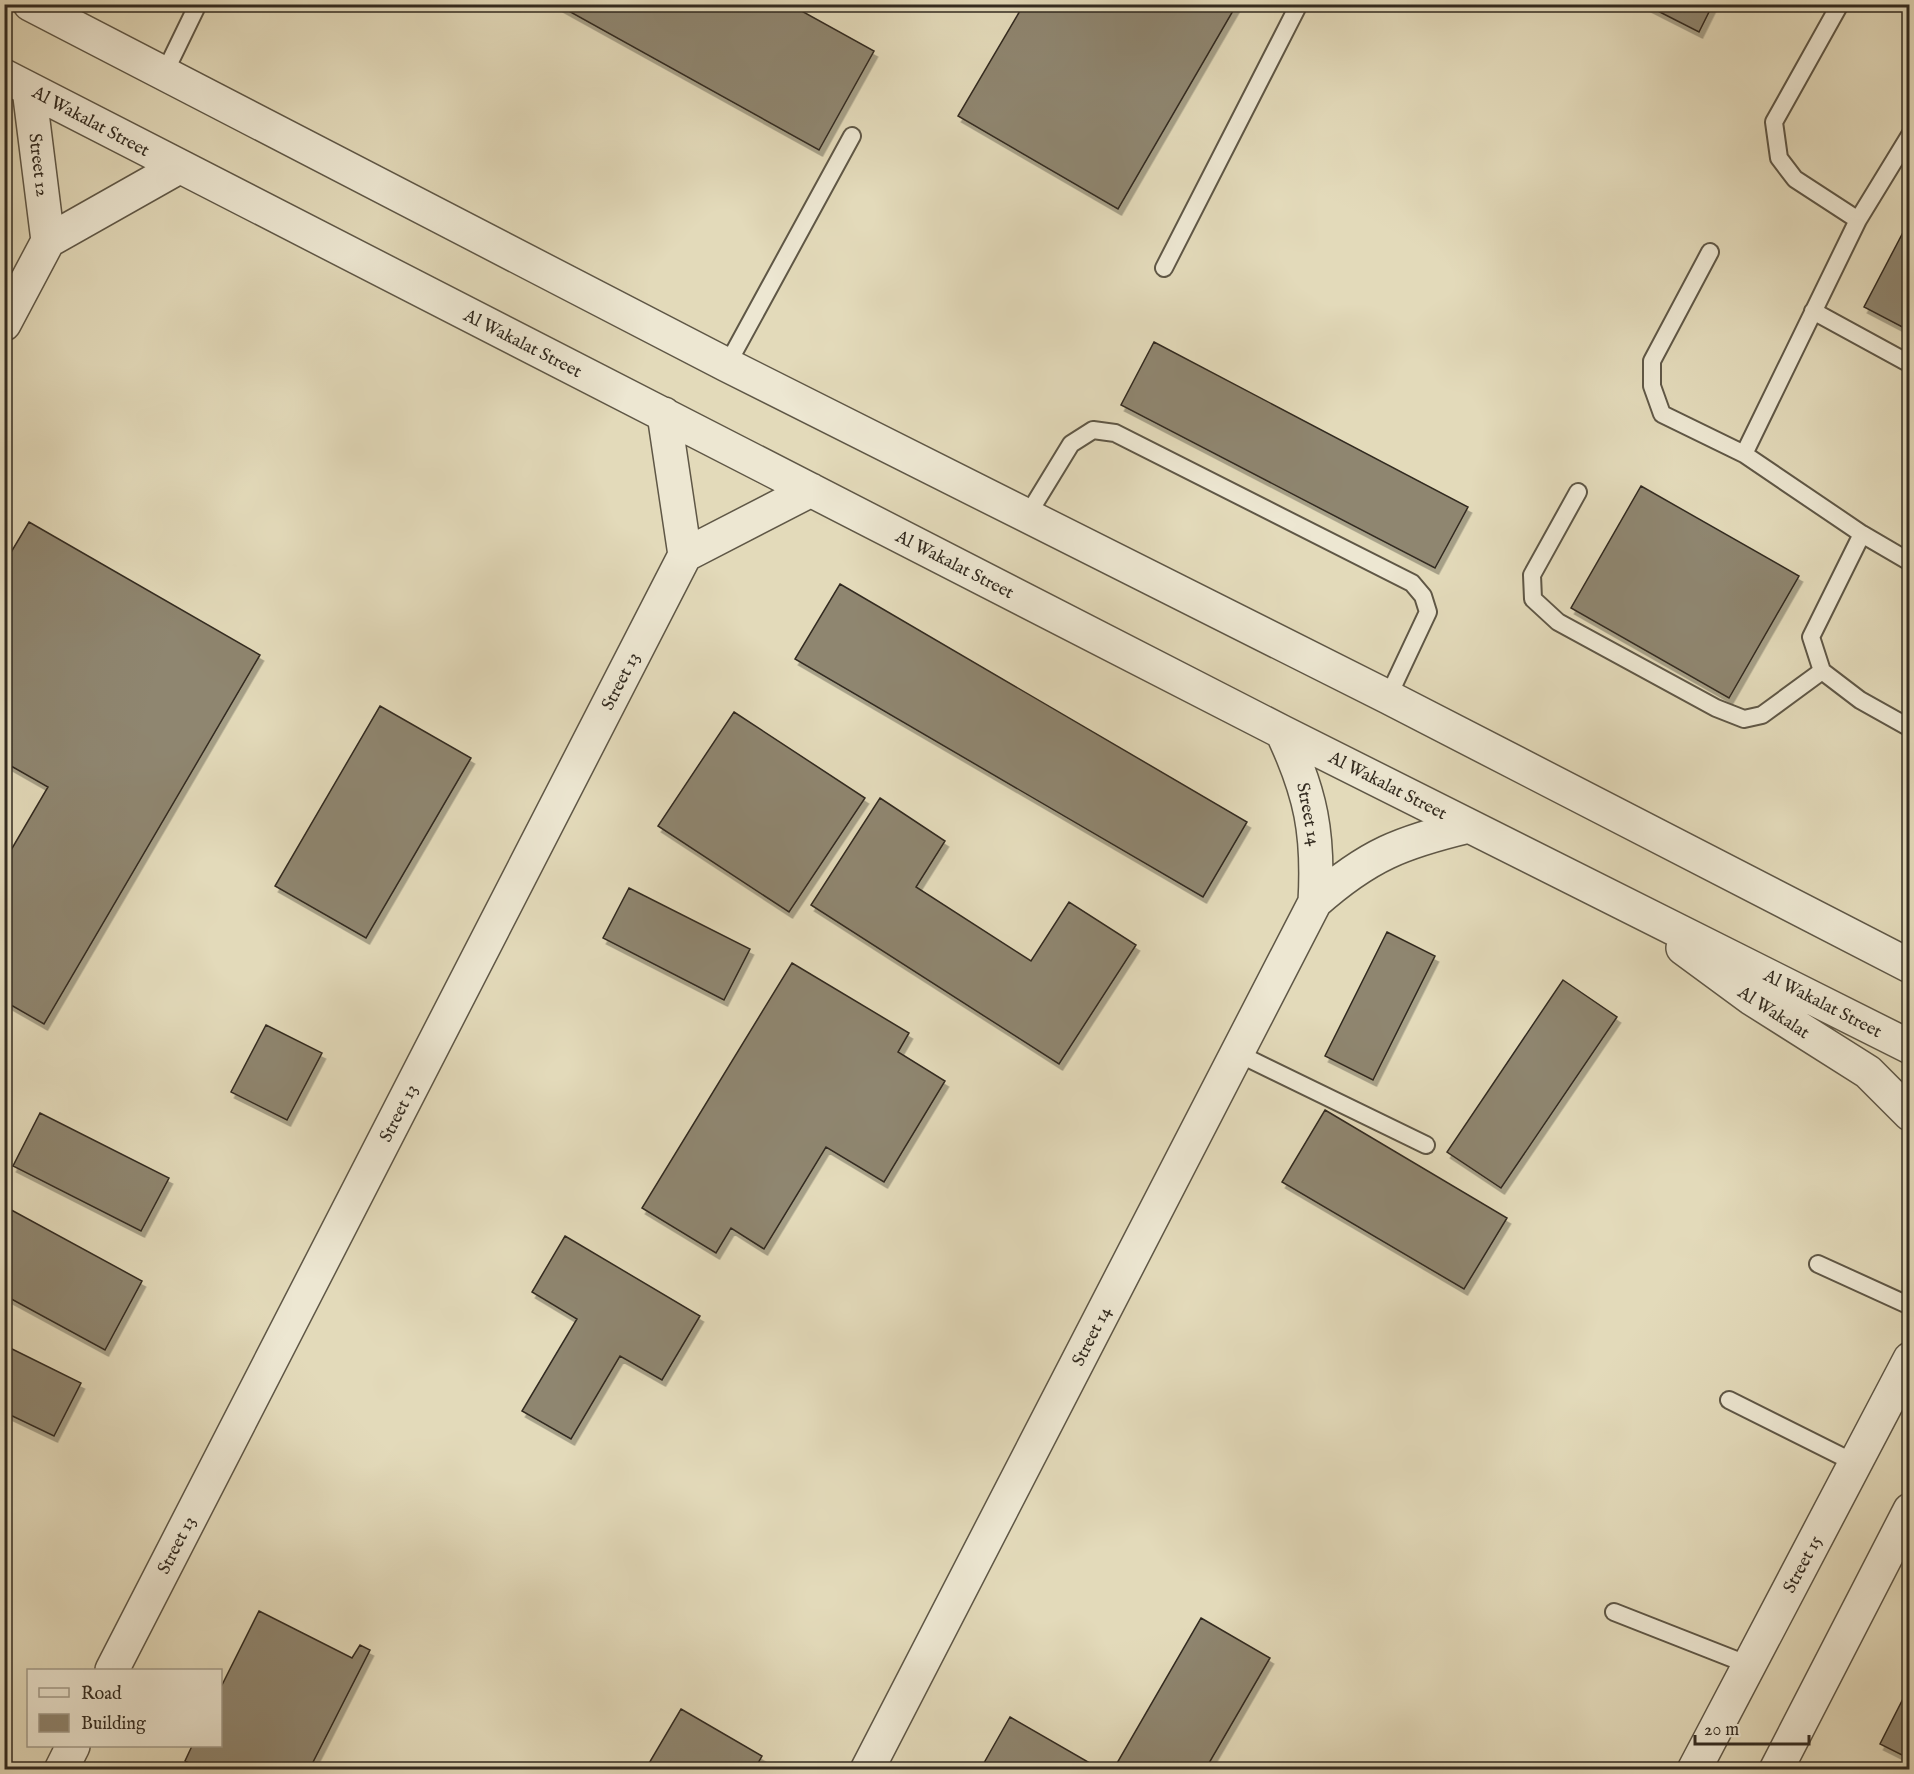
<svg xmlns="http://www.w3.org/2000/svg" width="1914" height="1774" font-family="'IM FELL English',serif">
	<defs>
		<filter id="shadow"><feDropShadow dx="3.5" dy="6" stdDeviation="0" flood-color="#0004"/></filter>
	</defs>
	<rect width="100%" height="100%" fill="#e3daba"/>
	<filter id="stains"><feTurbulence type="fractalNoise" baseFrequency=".00333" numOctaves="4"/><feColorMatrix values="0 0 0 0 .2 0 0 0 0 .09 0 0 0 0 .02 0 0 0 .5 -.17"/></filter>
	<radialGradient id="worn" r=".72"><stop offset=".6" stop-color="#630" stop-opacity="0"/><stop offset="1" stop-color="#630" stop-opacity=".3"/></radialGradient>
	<path fill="#8f8670" stroke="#332b20" stroke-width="1.5" filter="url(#shadow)" d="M556,4H789L874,51L819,150Z
		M1024,4H1237L1118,209L958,116Z
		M1644,4H1713L1699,32Z
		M1910,219V331L1864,307Z
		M1154,342L1468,507L1435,568L1121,405Z
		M1641,486L1799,576L1729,698L1571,608Z
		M29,522L260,655L44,1024L4,1001V862L48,787L4,762V564Z
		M840,584L1247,822L1203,897L795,659Z
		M380,706L471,758L366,938L275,886Z
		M734,712L865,798L789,912L658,826Z
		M880,798L945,841L916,887L1031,961L1069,902L1136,945L1059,1064L811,905Z
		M629,888L750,949L724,1000L603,938Z
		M1387,932L1435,956L1373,1080L1325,1056Z
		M792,963L909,1033L898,1052L945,1081L884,1182L826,1147L764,1249L731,1228L716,1253L642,1208Z
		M1563,980L1617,1017L1501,1188L1447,1152Z
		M266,1025L322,1053L287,1120L231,1092Z
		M1325,1110L1507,1218L1464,1289L1282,1182Z
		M40,1113L169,1178L141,1231L13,1166Z
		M4,1206L142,1281L105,1350L4,1295Z
		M565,1236L700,1316L662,1380L620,1356L571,1439L522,1411L577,1319L532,1292Z
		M4,1345L81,1383L54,1436L4,1412Z
		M259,1611L352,1658L360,1645L370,1650L309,1770H201L185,1761L192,1746H220V1689Z
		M1201,1618L1270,1658L1205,1770H1113Z
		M1910,1685V1759L1880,1744Z
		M681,1709L762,1756L754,1770H645Z
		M1010,1717L1102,1770H980Z"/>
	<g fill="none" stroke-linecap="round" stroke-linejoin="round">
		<g stroke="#5f5746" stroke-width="20">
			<path id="service" d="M1840,4L1774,122L1779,158L1795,179L1858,220
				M164,74L198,4
				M1710,252L1652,361V386L1662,414L1744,454L1858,220L1910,135
				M1164,268L1299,4
				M1813,311L1910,364
				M727,365L852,136
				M1744,454L1862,534L1910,562
				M1578,492L1532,575L1533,599L1558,622L1716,708L1744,719L1762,715L1822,671
				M1027,516L1071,444L1093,430L1115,433L1412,583L1423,596L1428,612L1388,697
				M1862,534L1811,637L1822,671L1860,700L1910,728
				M1237,1053L1426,1145
				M1818,1264L1910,1306
				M1729,1400L1855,1463
				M1614,1612L1749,1665"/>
		</g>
		<g stroke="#5f5746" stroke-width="36">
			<path id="minor" d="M30,4L727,365L1388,697L1910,966
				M4,76L1282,732L1910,1047
				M29,89L48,241
				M4,324L48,241L179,167
				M664,414L685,555
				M1282,732C1311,793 1319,834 1315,902
				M1683,948L1751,998L1868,1072L1910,1114
				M112,1670L685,555L811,490
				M61,1770L73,1746
				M867,1770L1315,902C1368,855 1402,842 1469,826
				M1694,1770L1910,1359
				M1776,1770L1910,1510"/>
		</g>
		<use href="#service" stroke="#ede7d2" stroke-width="16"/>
		<use href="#minor" stroke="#ede7d2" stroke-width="33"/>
	</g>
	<g text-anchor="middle" stroke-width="6" stroke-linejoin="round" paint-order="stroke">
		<g font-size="18" fill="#332b20" stroke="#ede7d2">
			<text transform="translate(91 121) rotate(28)" y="6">Al Wakalat Street</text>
			<text transform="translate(39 165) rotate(83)" y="6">Street 12</text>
			<text transform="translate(523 343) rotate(27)" y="6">Al Wakalat Street</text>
			<text transform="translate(955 564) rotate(27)" y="6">Al Wakalat Street</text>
			<text transform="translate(620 681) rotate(-63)" y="6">Street 13</text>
			<text transform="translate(1388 785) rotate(27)" y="6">Al Wakalat Street</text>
			<text transform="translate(1309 814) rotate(79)" y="6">Street 14</text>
			<text transform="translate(1823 1003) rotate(27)" y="6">Al Wakalat Street</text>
			<text transform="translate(1774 1012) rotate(33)" y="6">Al Wakalat</text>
			<text transform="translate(398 1113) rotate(-63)" y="6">Street 13</text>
			<text transform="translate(1091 1336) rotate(-63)" y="6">Street 14</text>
			<text transform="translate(176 1545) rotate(-63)" y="6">Street 13</text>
			<text transform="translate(1802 1564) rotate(-62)" y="6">Street 15</text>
		</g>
	</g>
	<rect width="1914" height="1774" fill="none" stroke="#e3daba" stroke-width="24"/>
	<rect x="6" y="6" width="1902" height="1762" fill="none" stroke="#332b20" stroke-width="3"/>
	<rect x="12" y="12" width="1890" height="1750" fill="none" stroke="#332b20" stroke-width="1.5"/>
	<rect x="27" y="1669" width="195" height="78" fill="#ede7d2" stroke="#a39c8b" stroke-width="1.5"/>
	<rect x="39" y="1688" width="30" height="9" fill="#ede7d2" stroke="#a39c8b" stroke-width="1.5"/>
	<text x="81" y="1699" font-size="18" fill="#332b20">Road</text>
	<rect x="39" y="1714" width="30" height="18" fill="#8f8670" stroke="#a39c8b" stroke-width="1.5"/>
	<text x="81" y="1729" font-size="18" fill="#332b20">Building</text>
	<path d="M1695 1735v9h114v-9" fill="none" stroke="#332b20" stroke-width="3"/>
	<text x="1704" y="1735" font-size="18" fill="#332b20" stroke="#ede7d2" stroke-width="4.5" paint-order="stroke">20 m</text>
	<rect width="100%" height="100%" filter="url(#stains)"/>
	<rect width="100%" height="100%" fill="url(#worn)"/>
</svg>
